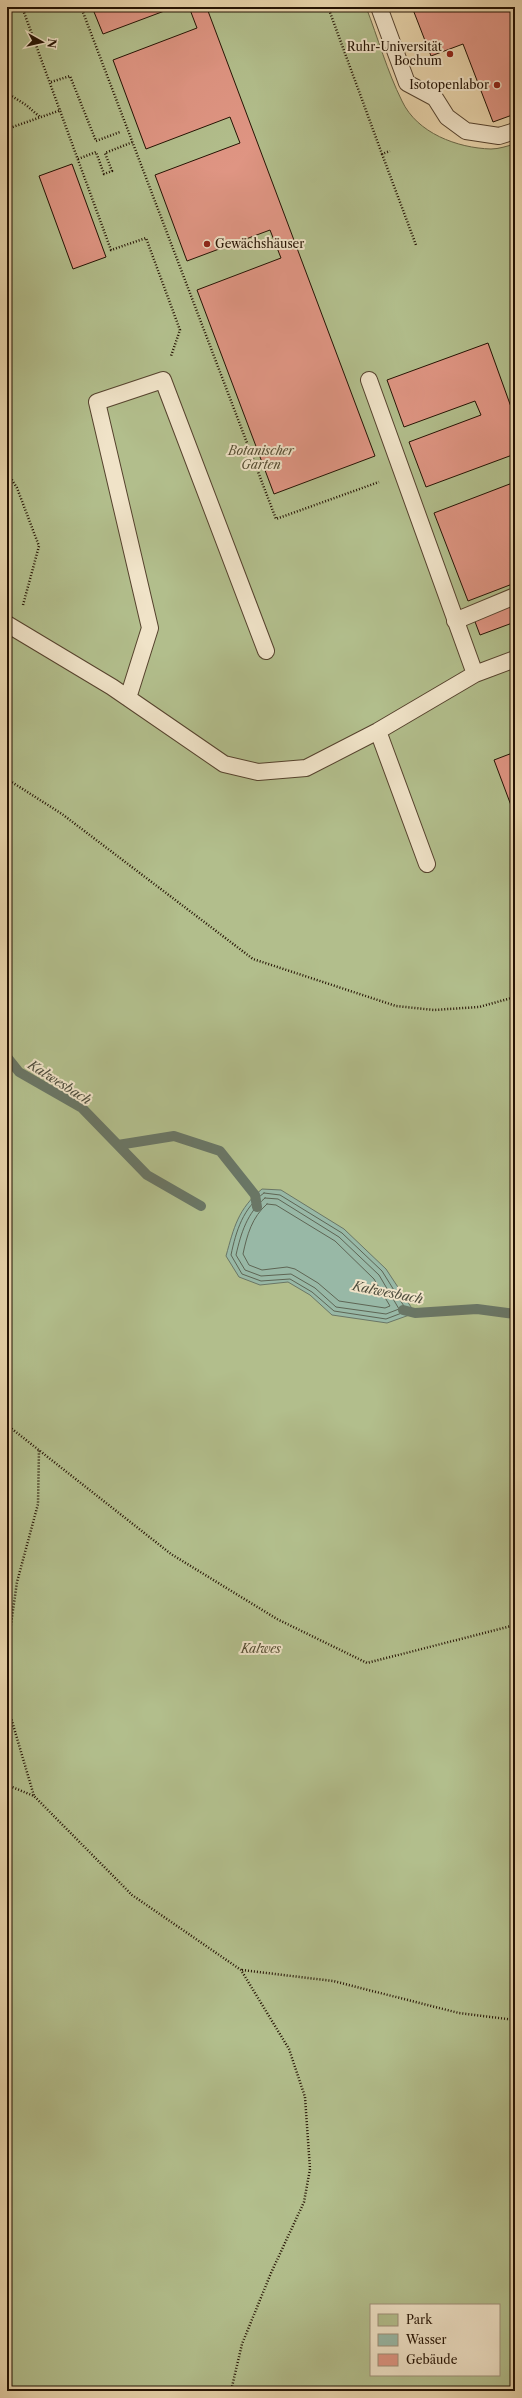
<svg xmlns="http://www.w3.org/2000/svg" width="522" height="2398" font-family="'Libre Caslon Text',serif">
	<rect width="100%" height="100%" fill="#e8d4ab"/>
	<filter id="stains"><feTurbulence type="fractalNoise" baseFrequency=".005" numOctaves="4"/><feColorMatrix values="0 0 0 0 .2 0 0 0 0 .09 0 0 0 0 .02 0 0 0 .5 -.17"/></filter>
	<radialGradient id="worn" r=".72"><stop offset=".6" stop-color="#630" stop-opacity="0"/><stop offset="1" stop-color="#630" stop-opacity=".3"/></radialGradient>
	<path fill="#b2be8c" stroke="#6b6848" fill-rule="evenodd" d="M7,7H366C378,38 387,71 402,101C417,133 457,148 491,149C499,149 507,146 515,144V2391H7ZM371,2305H499V2375H371Z"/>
	<path fill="#98b8a6" stroke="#6a7665" d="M262,1189L281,1190L344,1229L386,1269L415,1313L387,1323L332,1315L310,1295L288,1282L260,1285L239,1277L226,1256C234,1227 238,1209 262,1189Z"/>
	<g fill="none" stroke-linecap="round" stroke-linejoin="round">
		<path stroke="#5e6554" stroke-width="1" d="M264,1193L280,1195L342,1233L382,1271L407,1311L386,1319L334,1311L312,1292L290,1279L261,1281L242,1274L231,1255C236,1231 243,1208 264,1193Z
			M265,1198L278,1199L339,1237L379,1275L399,1309L386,1314L336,1307L315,1288L291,1274L261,1276L245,1270L236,1255C241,1233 247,1213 265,1198Z
			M267,1204L276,1205L335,1241L374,1279L390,1306L385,1308L339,1301L318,1283L295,1269L287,1267L262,1270L249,1265L243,1254C247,1235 252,1217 267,1204Z"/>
		<path stroke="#6a7665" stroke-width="10" d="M7,1057L19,1072L82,1108L147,1175L201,1206
			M118,1145L174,1136L220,1151L255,1195L257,1207
			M403,1310L415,1313L477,1309L515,1314"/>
	</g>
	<path fill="#df9583" stroke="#241203" d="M92,7H175L103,34Z
		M189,7H218L208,11L375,456L274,494L197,290L281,258L270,230L187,261L155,175L240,143L230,117L146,149L113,60L197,28Z
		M412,7H515V114L493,122L463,44L431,56Z
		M72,164L106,257L73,269L39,176Z
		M488,343L515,418V454L426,487L409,442L481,415L475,401L404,427L387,380Z
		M515,482V583L468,601L434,513Z
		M515,604V622L480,635L474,619Z
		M515,752V816L494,760Z"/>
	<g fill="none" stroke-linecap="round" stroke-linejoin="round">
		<g stroke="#55422d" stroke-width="18">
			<path id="lane" d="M379,7L407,83L435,98L447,117L466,131L499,136L515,131
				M369,380L475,674
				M455,621L515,596
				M7,624L112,687L224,764L258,772L306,768L378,731L475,674L515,659
				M128,698L150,628L97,402L163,380L266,651
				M378,731L427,864"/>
		</g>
		<path stroke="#241203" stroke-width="2.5" stroke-dasharray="1 2" stroke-linecap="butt" d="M22,7L111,250L146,238L180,330L171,356
			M81,7L276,519L379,482
			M328,7L382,154L390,151
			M51,82L70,76L96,141L120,132
			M7,93L26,105L40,117
			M7,129L61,110
			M382,154L416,245
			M78,159L96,152L104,174L112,171L105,153L133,142
			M7,441V447
			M7,472L17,488L39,546L23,605
			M7,779L62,814L253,959L396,1006L434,1010L479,1007L515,997
			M7,1425L171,1554L277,1619L367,1663L515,1625
			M7,1652L17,1582L38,1504L39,1450
			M7,1672L9,1711L34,1796
			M7,1785L34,1796L132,1895L241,1970L289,2049L305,2097L310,2169L304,2202L271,2273L242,2344L231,2391
			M242,1970L333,1981L459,2013L515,2020"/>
		<use href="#lane" stroke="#f0e3c8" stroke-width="16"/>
	</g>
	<g fill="#8f2418" stroke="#f0e3c8" stroke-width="1.5">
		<circle cx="450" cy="54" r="4"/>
		<circle cx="497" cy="85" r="4"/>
		<circle cx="207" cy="244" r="4"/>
	</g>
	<g text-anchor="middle" stroke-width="4" stroke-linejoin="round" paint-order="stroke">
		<g font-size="12" fill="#241203" stroke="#f0e3c8" text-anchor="end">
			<text x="442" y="51">Ruhr-Universität<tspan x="442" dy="14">Bochum</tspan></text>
			<text x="489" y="89">Isotopenlabor</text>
			<text x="215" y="248" text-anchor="start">Gewächshäuser</text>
		</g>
		<g font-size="12" font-style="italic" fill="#564e33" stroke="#f0e3c8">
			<text x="261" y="455">Botanischer<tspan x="261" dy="14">Garten</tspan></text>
			<text x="261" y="1653">Kalwes</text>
		</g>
		<g font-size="13" font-style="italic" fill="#4d4c3c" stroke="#f0e3c8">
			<text transform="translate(60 1082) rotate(32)" y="5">Kalwesbach</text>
			<text transform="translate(388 1292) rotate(11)" y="5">Kalwesbach</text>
		</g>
	</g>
	<rect width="522" height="2398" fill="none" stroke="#e8d4ab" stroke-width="24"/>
	<rect x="8" y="8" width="506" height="2382" fill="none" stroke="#241203" stroke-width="2"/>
	<rect x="12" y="12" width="498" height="2374" fill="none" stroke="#241203"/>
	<rect x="370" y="2304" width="130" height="72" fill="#f0e3c8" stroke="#9e8f79"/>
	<rect x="378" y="2314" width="20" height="12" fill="#b2be8c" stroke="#9e8f79"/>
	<text x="406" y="2324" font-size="12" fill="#241203">Park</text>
	<rect x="378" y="2334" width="20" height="12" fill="#98b8a6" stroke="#9e8f79"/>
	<text x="406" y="2344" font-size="12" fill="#241203">Wasser</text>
	<rect x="378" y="2354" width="20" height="12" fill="#df9583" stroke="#9e8f79"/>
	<text x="406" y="2364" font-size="12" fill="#241203">Gebäude</text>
	<g transform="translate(42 42) rotate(98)" stroke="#f0e3c8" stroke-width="3" paint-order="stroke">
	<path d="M0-3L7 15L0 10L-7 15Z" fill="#241203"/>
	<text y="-6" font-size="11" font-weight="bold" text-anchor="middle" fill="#241203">N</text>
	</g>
	<rect width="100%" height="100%" filter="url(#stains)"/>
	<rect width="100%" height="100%" fill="url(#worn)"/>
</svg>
